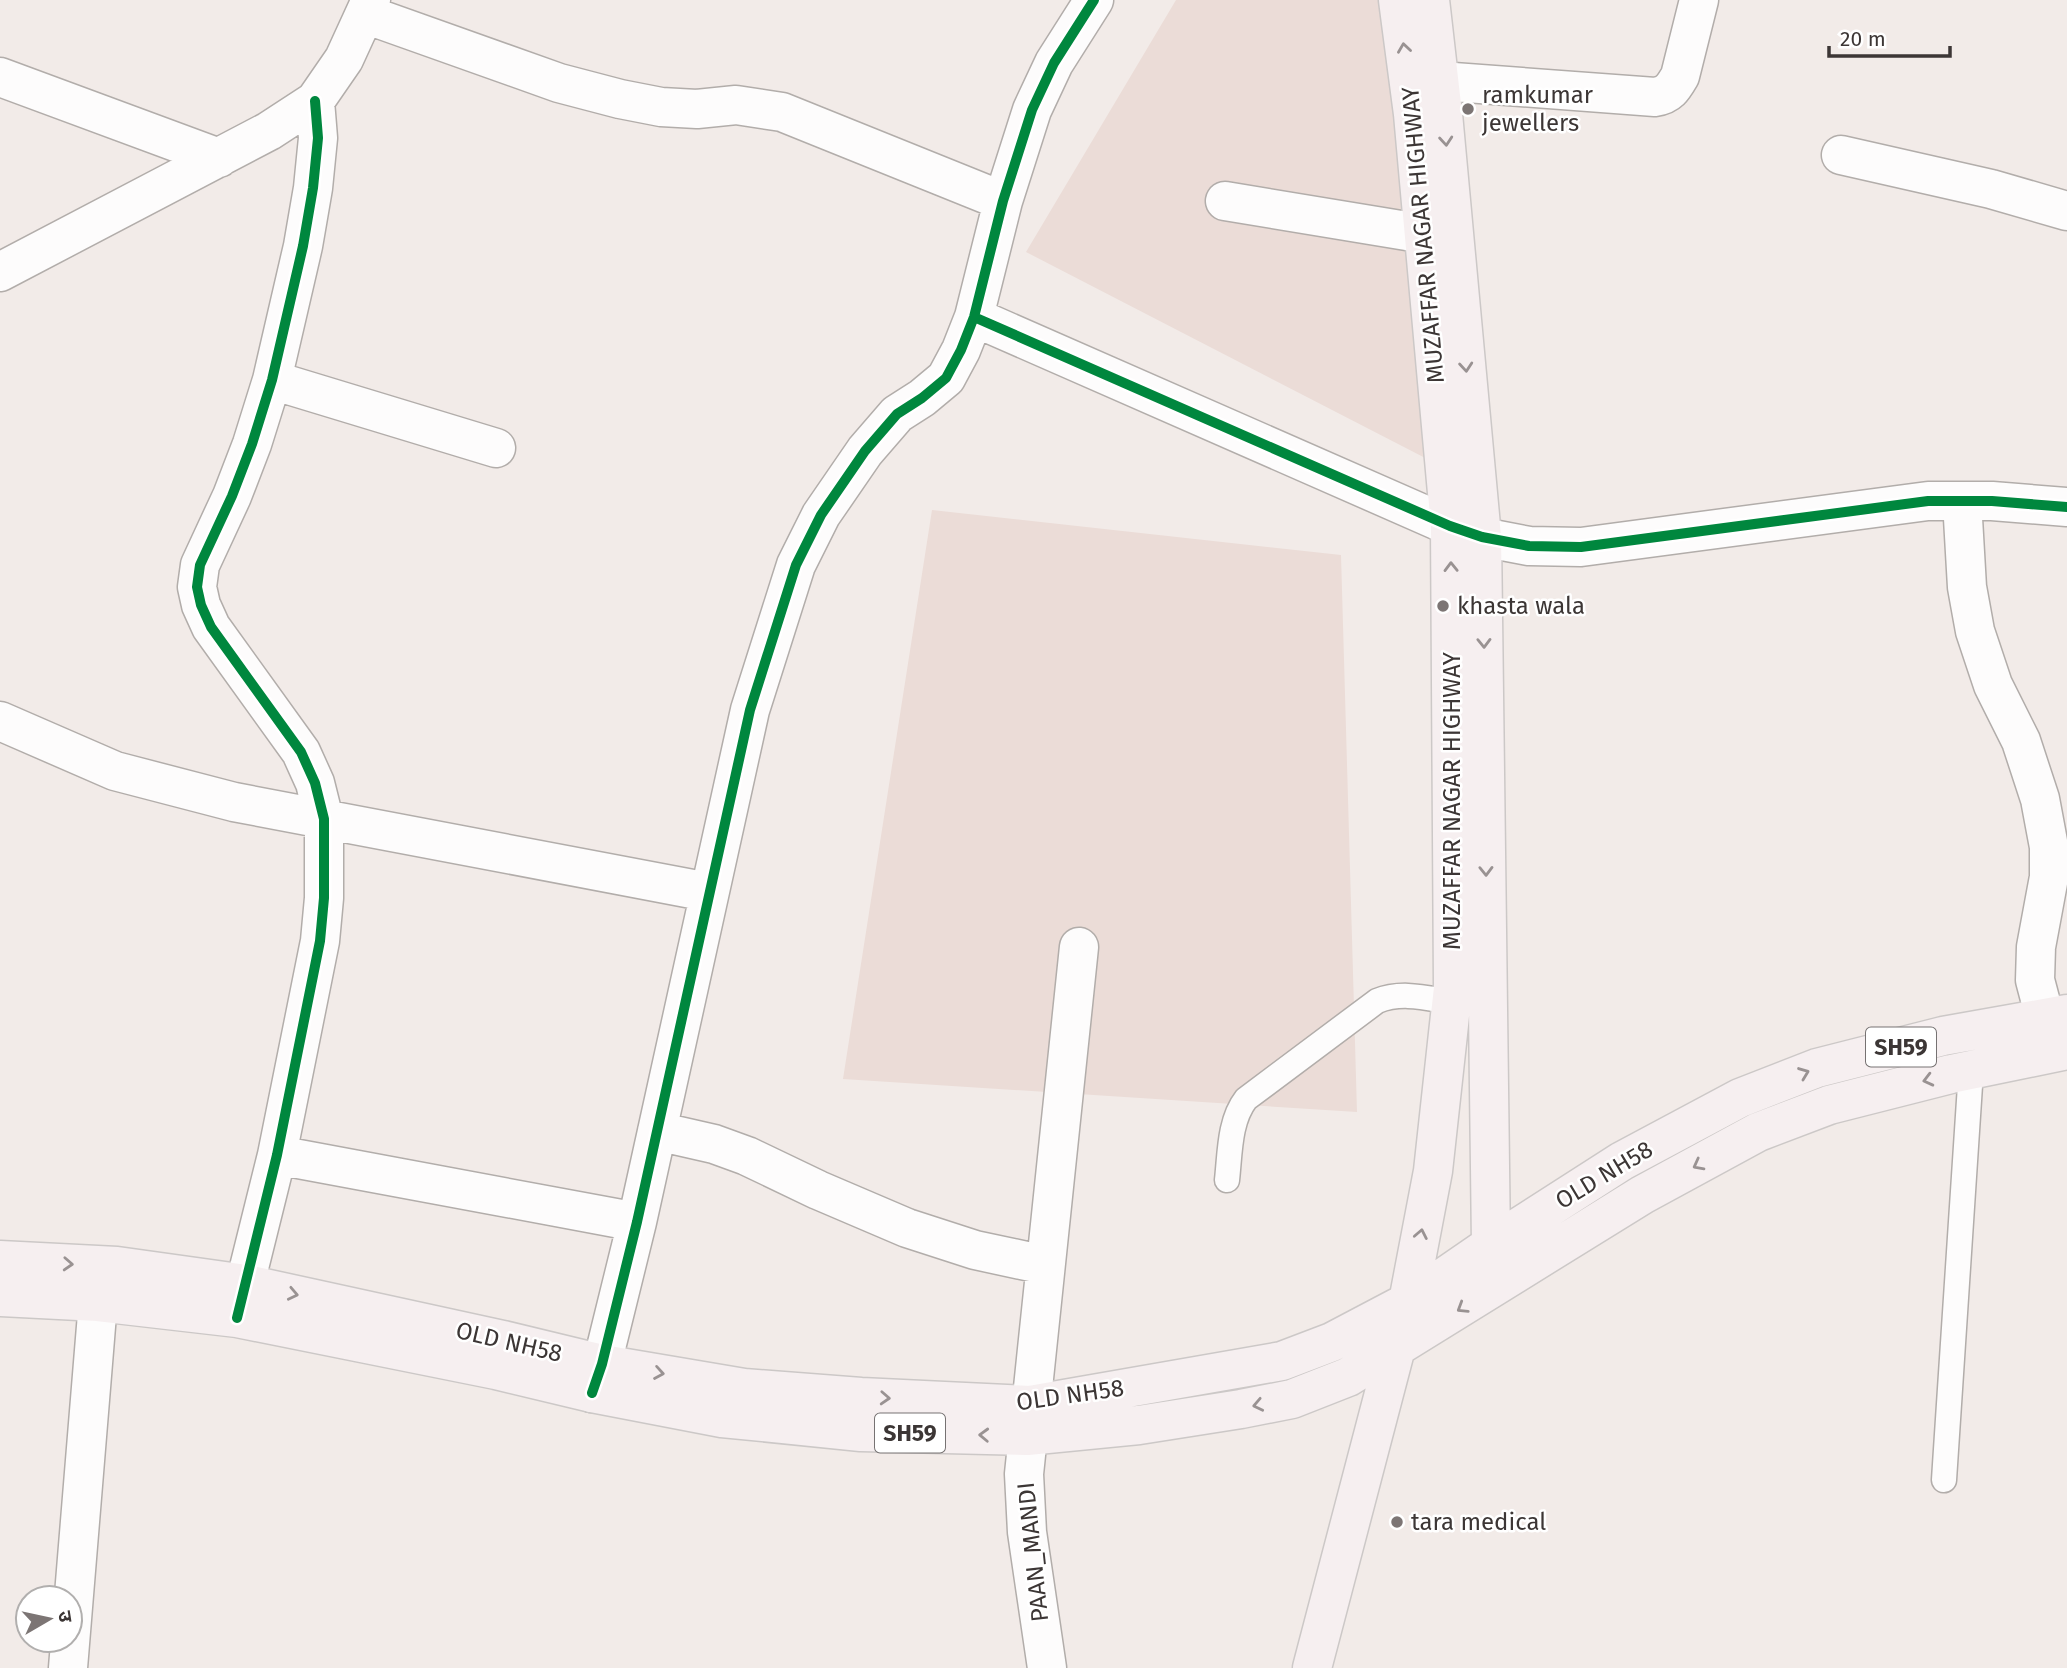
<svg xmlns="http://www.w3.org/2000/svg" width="2067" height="1668" font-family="'Fira Sans','Noto Sans Devanagari',sans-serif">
	<rect width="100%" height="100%" fill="#f2ebe8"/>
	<path fill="#ebdcd7" d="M1176,0H1386L1433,462L1026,252Z
		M932,510L1341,555L1357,1112L843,1079Z"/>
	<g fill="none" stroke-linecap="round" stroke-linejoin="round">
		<g stroke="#b2adaa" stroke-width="27">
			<path id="service" d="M1227,1180C1230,1154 1229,1121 1246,1099L1377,1001C1402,991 1426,998 1452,1002
				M1944,1480L1971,1070"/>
		</g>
		<g stroke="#b2adaa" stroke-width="41">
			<path id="minor" d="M365,14L559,83L620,99L661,107L697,109L736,105L782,112L1003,201
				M0,77L219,158
				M1440,81L1655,97C1669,95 1673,88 1680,76L1699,0
				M1841,155L1991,189L2067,211
				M1225,201L1425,234
				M0,272L269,131L315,101L344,59L371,0
				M974,317L1450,526L1482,537L1529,546L1581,547L1928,501H1992L2067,507
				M272,380L496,448
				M1962,501L1967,587L1975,631L1993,685L2021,741L2040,799L2049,847V877L2036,947L2035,980L2045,1018
				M0,721L115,771L234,802L708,892
				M657,1131L714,1144L747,1156L818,1190L907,1228L975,1250L1045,1265
				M277,1155L637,1222
				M237,1316L277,1155L320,941L324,898V819L315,783L301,752L211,627L201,605L197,587L200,565L232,496L252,444L272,380L303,246L313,188L318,138L315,101
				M592,1393L602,1364L637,1222L750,710L796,565L821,515L865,451L897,414L922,398L946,378L961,350L974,317L1003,201L1032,110L1054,63L1094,0
				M68,1668L98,1302
				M1047,1668L1027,1532L1024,1474L1079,947"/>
		</g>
		<g stroke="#ccc8c7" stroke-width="41">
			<path id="primary" d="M1430,0L1443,114L1482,537L1491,1245L1496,1265
				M0,1260L117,1266L246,1284L503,1340L602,1364L744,1388L861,1397L1030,1405L1282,1361L1332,1342L1408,1302L1491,1245L1622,1161L1740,1098L1817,1068L1943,1036L2067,1014
				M0,1297L98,1302L237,1318L496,1370L592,1393L722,1418L861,1432L1027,1436L1139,1425L1241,1409L1292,1399L1348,1377L1642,1195L1758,1132L1829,1105L1951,1074L2067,1050
				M1312,1668L1408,1302L1433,1171L1453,988L1450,526L1413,114L1398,0"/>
		</g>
		<use href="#service" stroke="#fdfcfc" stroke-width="24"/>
		<use href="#minor" stroke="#fdfcfc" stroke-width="38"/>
		<use href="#primary" stroke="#f6eff0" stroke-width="38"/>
		<g stroke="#fff" stroke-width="15">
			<path id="cycleway" d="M974,317L1450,526L1482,537L1529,546L1581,547L1928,501H1992L2067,507
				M237,1318L277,1155L320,941L324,898V819L315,783L301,752L211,627L201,605L197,587L200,565L232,496L252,444L272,380L303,246L313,188L318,138L315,101
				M592,1393L602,1364L637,1222L750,710L796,565L821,515L865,451L897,414L922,398L946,378L961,350L974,317L1003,201L1032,110L1054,63L1094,0"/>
		</g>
		<use href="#cycleway" stroke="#00873e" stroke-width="10"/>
	</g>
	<defs><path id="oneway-chevron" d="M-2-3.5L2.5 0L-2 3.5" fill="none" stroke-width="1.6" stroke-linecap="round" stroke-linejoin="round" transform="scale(1.75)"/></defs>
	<g stroke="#999292">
		<use href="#oneway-chevron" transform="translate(1404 48) rotate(-98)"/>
		<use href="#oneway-chevron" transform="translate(1446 141) rotate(85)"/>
		<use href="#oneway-chevron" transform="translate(1466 367) rotate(85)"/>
		<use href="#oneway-chevron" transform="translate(1451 567) rotate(-91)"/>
		<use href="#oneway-chevron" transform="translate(1484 643) rotate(89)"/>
		<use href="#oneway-chevron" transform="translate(1486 871) rotate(89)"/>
		<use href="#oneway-chevron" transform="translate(1804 1073) rotate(-21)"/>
		<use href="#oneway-chevron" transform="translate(1928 1080) rotate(166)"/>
		<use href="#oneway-chevron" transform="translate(1698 1165) rotate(152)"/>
		<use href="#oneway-chevron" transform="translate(1421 1234) rotate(-79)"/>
		<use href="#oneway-chevron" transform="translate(68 1264) rotate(3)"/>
		<use href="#oneway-chevron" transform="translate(293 1294) rotate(12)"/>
		<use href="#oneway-chevron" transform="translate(1462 1308) rotate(148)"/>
		<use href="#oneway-chevron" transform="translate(659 1373) rotate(10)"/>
		<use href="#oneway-chevron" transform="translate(885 1398) rotate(3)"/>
		<use href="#oneway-chevron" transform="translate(1258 1405) rotate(168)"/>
		<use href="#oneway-chevron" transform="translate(984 1435) rotate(-178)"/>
	</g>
	<g fill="#7c7574" stroke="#fff" stroke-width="2.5">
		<circle cx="1468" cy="109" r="7"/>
		<circle cx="1443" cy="606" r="7"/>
		<circle cx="1397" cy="1522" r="7"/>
	</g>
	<g text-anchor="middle" stroke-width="5" stroke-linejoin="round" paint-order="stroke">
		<g fill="#fff" stroke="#767272" stroke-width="2">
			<rect x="1866" y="1027.5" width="70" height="39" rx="5"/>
			<rect x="875" y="1413.5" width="70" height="39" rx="5"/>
		</g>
		<g font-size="23" font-weight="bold" fill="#3c3635">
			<text x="1901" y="1055">SH59</text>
			<text x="910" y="1441">SH59</text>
		</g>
		<g font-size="24" fill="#3c3635" stroke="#fff" text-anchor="start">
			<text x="1482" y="103">ramkumar<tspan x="1482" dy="28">jewellers</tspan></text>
			<text x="1457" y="614">khasta wala</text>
			<text x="1411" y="1530">tara medical</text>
		</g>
		<g font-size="24" fill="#3c3635" stroke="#fff">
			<text transform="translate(1423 235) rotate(-95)" y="8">MUZAFFAR NAGAR HIGHWAY</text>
			<text transform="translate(1452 801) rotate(-90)" y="8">MUZAFFAR NAGAR HIGHWAY</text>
			<text transform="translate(1604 1175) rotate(-31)" y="8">OLD NH58</text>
			<text transform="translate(509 1342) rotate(13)" y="8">OLD NH58</text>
			<text transform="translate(1070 1395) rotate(-8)" y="8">OLD NH58</text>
			<text transform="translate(1033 1552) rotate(-96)" y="8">PAAN_MANDI</text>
		</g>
	</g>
	<g transform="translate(49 1619) rotate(81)"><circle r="33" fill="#ffffff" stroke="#b1afae" stroke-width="2"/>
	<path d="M0-5L12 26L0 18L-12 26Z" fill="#7c7574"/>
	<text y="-10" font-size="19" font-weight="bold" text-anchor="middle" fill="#3c3635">उ</text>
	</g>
	<path d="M1829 46v10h121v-10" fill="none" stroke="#3c3635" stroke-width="3.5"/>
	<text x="1840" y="46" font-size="21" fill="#3c3635" stroke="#ffffff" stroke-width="5" paint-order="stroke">20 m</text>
</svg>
